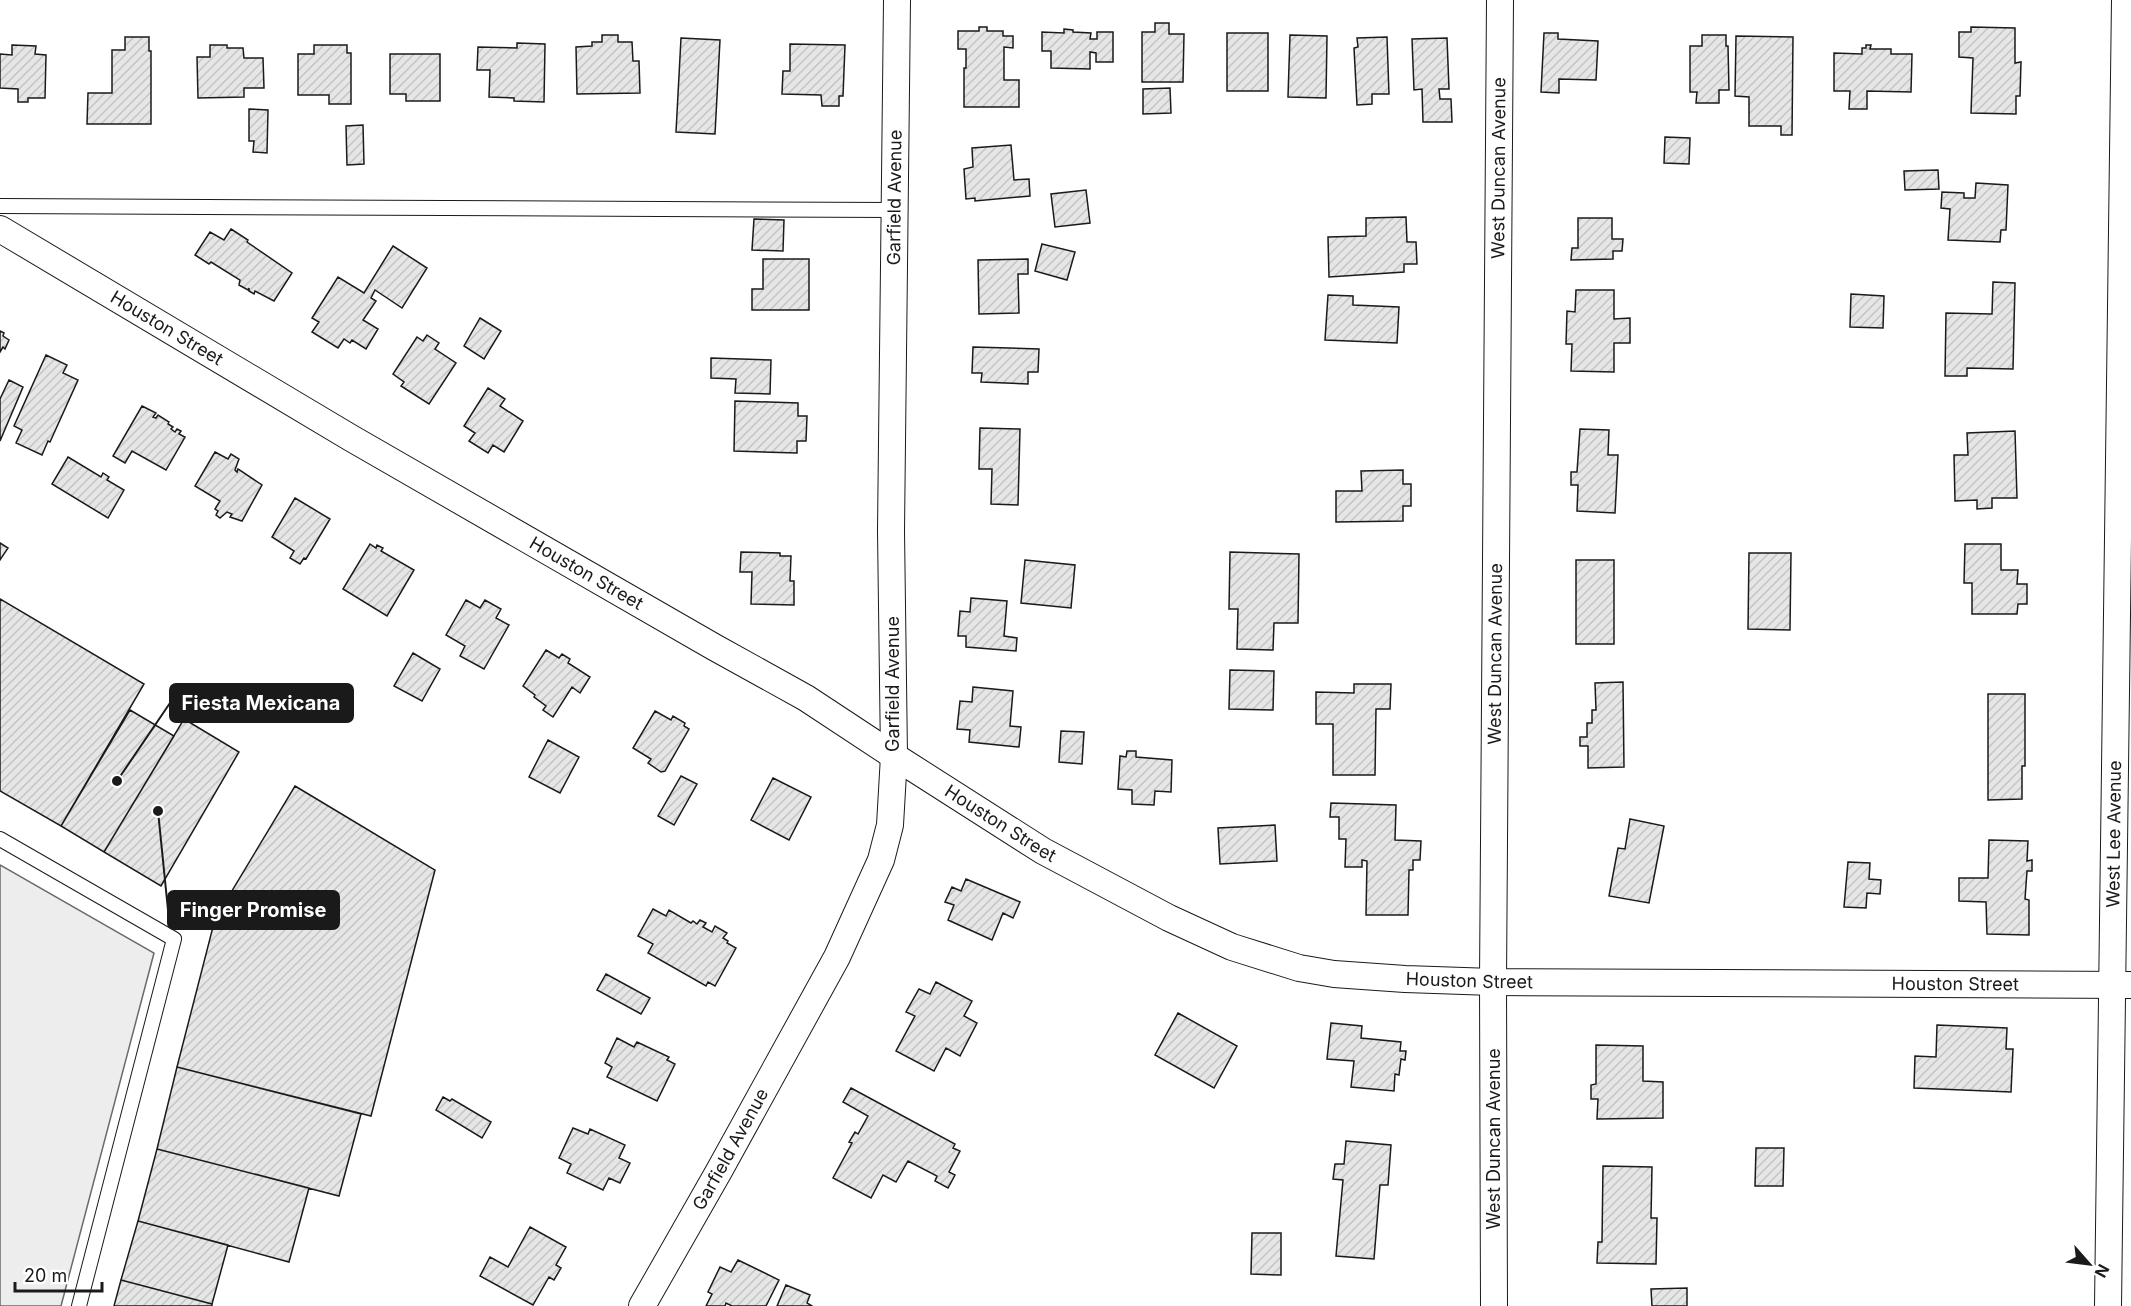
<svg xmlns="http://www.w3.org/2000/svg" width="2131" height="1306" font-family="Inter,sans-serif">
	<defs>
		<pattern id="building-hatch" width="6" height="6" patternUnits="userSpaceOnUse" patternTransform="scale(1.5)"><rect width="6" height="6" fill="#e6e6e6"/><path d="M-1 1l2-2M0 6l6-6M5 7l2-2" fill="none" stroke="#c5c5c5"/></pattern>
	</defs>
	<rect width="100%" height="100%" fill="#fff"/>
	<path fill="#ededed" stroke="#6a6a6a" stroke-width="1.5" d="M0,865L154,953L61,1306H0Z"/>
	<path fill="url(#building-hatch)" stroke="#1a1a1a" stroke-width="1.5" d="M1155,23H1169V34H1184L1183,82H1142V32H1155Z
		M979,27H987V31H1003V36H1013V48L1004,47V80H1019V107H964V68H966V49H958V31H979Z
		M1971,27L2015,28V63L2021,62L2020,96H2016V114L1971,113L1973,58L1959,57V32H1971Z
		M1064,29L1073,30V32L1091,33L1090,39H1097V32H1113V62H1096V53L1090,52V69L1051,68V51H1042V32L1064,33Z
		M1227,33H1268V91H1227Z
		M1544,33H1558V39L1598,41L1596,80L1559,79V93L1541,92Z
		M602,35H618V42H632L633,61H639L640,93L577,94L576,47L592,46V42H602Z
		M1290,35L1327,36L1326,98L1288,97Z
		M1702,35H1726V46H1728L1729,90H1719V103H1696L1697,92H1690V46H1702Z
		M1736,36L1793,37L1792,135H1781V126H1749V97L1735,96Z
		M125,37H149V51H151V124H87L88,93H112V50H125Z
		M1387,37L1389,94H1372V104L1357,105L1354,48L1358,47L1357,38Z
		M681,38L720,40L715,134L676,132Z
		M1447,38L1449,89H1439L1440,99H1451L1452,122H1423L1422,89L1414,90L1412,39Z
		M517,43L545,44L544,102L514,101V98L489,97L490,70H477L478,47L517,48Z
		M790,44L845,45L843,96H839V106H822L821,95L782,94L783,71H790Z
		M12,45L36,46L35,54L46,55L45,98H28V102H18V89L0,88V54L12,55Z
		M210,45H227V48H243L244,58H263L264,88H244V97L198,98L197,57H210Z
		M314,45H347V53H351V104H329V95H298V54H314Z
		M1866,45H1871L1870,49H1891V54H1912L1911,92L1867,91V109H1849L1850,91H1834V53L1862,54V48H1866Z
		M390,54H440V101H406V94H390Z
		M1170,88L1171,113L1143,114V89Z
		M249,109L268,110L267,153L253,152L254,141H249Z
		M363,125L364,164L347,165L346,126Z
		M1665,137L1690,138L1689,164L1664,163Z
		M1011,145L1014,180L1029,179L1030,196L975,201V198L966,199L964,169L973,167L972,148Z
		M1938,170L1939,189L1905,190L1904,171Z
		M1976,183L2008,185L2006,230H2001L2000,242L1948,240L1950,209L1941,208L1942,192L1964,193V198H1975Z
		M1086,190L1090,223L1055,227L1051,194Z
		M1406,217L1407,242H1416L1417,264H1404V272L1329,277L1328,237L1366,236V218Z
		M1578,218H1612V239H1623L1622,251H1613V259L1571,260L1572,248H1578Z
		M754,219L784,220L783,251L752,250Z
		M231,229L248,240L247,242L292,273L274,301L255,291L254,294L249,291V288L248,290L239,285L240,280L211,262L209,264L195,255L210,232L224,240Z
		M1042,244L1075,252L1067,280L1035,271Z
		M393,246L427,268L402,308L375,290L371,298L376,301L363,320L378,329L366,349L352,340L350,343L344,339L338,348L312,332L319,322L312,318L338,277L364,293Z
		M763,259H809V310H752V289H763Z
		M1028,259V274H1018L1019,313L979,314L978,260Z
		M1993,282L2015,283L2013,369L1967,368V376H1945L1946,313L1992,314Z
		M1576,290H1614V319L1630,318V343H1614V372L1571,371L1572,344H1566L1567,311L1575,312Z
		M1851,294L1884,296L1883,328L1850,327Z
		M1328,295L1353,296V305L1399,307L1397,343L1325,340Z
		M480,318L501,331L484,359L464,346Z
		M0,331L4,333L3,336L9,340L5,349L3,347L0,352Z
		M427,335L439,343L435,349L456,363L429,404L401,386L404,382L393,374L417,337L423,341Z
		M973,347L1039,349L1038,372H1028V384L981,382L982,373H972Z
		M46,355L67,365L63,373L78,380L50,442L48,441L42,455L16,443L22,430L14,426Z
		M711,358L771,360L770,394L735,393L736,379L711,378Z
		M9,380L23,387L0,441V399Z
		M488,388L505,399L500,406L523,421L504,452L493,445L488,453L469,441L475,433L464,426Z
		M735,401L798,403V416H807L806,441H797V453L734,451Z
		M142,406L156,413L153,417L156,418L158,415L169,422L168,424L173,427L171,429L175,432L177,429L181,431L179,434L185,437L166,470L132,451L125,463L113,456Z
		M980,428L1020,429L1018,505L991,504L992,469H979Z
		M1580,429L1609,430L1608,455H1618L1615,513L1577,511L1578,485H1571V472H1577Z
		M2015,431L2017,498H1992V508L1977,509V500L1955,501L1954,455H1968L1967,433Z
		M215,452L228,459L231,454L239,459L235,470L237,472L238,469L262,485L242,521L230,517L232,514L227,512L220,518L216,515L218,511L215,509L220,501L195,486Z
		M68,457L101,477L103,473L109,477L107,480L124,490L108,518L52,484Z
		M1403,470V484H1411V506H1403V521L1336,522V491H1362L1361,471Z
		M295,498L330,519L306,559L304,558L300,564L290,558L294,551L272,537Z
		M0,543L8,548L0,560Z
		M370,544L376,548L377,545L383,548L381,551L414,570L387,616L343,589Z
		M1965,544H2001V570H2018L2017,584H2027V604H2018L2017,614H1972V583H1964Z
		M741,552L780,553V556H791L790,581H794V605L751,604L752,572H740Z
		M1230,552L1299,554L1298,623H1274L1273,650L1237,649L1238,609H1229Z
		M1749,553H1791L1790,630L1748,629Z
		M1025,560L1075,565L1071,608L1021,603Z
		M1576,560H1614V644H1576Z
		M971,598L1007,601L1004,636L1017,638L1016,651L966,647V636H958L960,611L970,612Z
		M0,599L144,684L61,826L0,791Z
		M466,600L480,608L485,600L501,609L496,618L509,625L484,669L460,656L465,646L446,635Z
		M546,650L559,658L562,654L570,659L568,663L590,677L580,693L572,687L553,717L543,710L546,706L534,697L535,695L523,686Z
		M413,653L440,669L422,701L394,686Z
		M1230,670L1274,671L1273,710L1229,709Z
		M1623,682L1624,767L1588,768V746H1580V737H1587V723H1592V710H1596L1595,683Z
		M1354,684H1391L1390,709H1376L1375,775H1333V724H1316V692L1354,693Z
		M973,687L1013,691L1010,726L1021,727L1019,747L969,742L970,730L957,729L960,701L972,702Z
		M1988,694H2025V766H2022V799L1988,800Z
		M130,710L174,736L104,852L61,826Z
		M655,711L671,720L673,716L685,723L684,726L689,729L665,771L661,772L648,763L651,759L633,748Z
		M184,719L239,752L161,886L104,852Z
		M1061,731L1084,732L1082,764L1059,762Z
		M548,740L579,757L560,793L529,777Z
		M1127,751H1136V757L1172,760L1171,792L1155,791L1154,805L1132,804V790L1118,789L1120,756L1126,757Z
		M681,776L697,784L674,825L658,816Z
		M773,778L811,797L789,840L751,820Z
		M295,786L435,870L371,1116L177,1067L215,919Z
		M1331,803L1396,805L1395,840L1421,841L1420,860H1413V870H1409L1408,915H1366L1367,861L1362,860V867H1345L1346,839H1339V817H1330Z
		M1630,819L1664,826L1649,903L1609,896L1618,848L1625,849Z
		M1275,825L1277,861L1220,864L1218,828Z
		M1989,840L2028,841L2027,861L2032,860V871H2027L2025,899L2029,900V935L1987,934L1986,902L1959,901V878H1988Z
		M1848,862L1870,863L1869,879L1881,880L1880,894L1867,893L1866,908L1844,907Z
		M966,879L1020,902L1013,918L1003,913L992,940L948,920L954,905L945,902L952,887L961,891Z
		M653,909L666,916L669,910L691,923L693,921L697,924L700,920L706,923L703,927L712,932L715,926L727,933L723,938L728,941L727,943L736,948L715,986L708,982L706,986L648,953L653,944L638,936Z
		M606,974L650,998L641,1014L597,990Z
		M936,982L972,1001L964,1016L977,1023L960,1056L946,1048L934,1071L896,1051L915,1016L906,1012L919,989L930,994Z
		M1178,1013L1237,1046L1214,1088L1155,1055Z
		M1331,1023L1362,1026L1361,1038L1401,1042L1400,1051H1406L1405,1060L1401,1059L1399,1075L1395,1074L1394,1091L1351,1087L1354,1061L1327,1059Z
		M1937,1025L2007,1028L2006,1049H2013L2011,1092L1914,1088L1915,1056L1936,1057Z
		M617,1038L634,1047L637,1042L669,1057L667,1060L675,1064L657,1101L607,1077L612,1067L605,1063Z
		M1596,1045L1643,1046V1081L1663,1082V1118L1597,1119L1598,1099H1591V1085L1596,1084Z
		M177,1067L361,1114L339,1196L157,1149Z
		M851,1088L955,1144L953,1148L960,1151L949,1172L955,1175L948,1188L935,1181L937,1176L908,1161L896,1182L883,1175L871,1198L833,1178L852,1143L849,1142L855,1132L858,1134L868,1116L843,1102Z
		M443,1097L450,1101L452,1099L491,1122L482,1138L436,1110Z
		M573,1128L588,1134L590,1129L625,1145L619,1158L630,1163L620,1183L609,1178L603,1190L567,1173L571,1164L559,1158Z
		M1346,1141L1391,1145L1388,1185H1380L1374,1259L1336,1256L1343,1180L1333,1179L1335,1164H1344Z
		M1756,1148H1784L1783,1186H1755Z
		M157,1149L309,1188L289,1262L138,1221Z
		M1603,1166L1652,1167L1651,1218H1657L1656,1264L1597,1263L1598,1242H1602Z
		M138,1221L228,1245L212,1304L121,1280Z
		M530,1227L566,1247L556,1265L561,1268L554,1280L549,1277L533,1305L480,1276L490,1257L508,1267Z
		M1252,1233H1281V1275L1251,1274Z
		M738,1260L779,1280L766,1306H732L726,1303L725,1306H706L712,1294L708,1292L720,1267L731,1272Z
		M121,1280L212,1304V1306H114Z
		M786,1285L810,1295L807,1303L812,1306H777Z
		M1687,1288V1306H1652L1651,1289Z"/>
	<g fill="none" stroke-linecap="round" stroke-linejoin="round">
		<g stroke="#1a1a1a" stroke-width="16">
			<path id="lane" d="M0,206L894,210
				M0,839L174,939L79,1306"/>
		</g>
		<g stroke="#1a1a1a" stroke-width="28">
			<g id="street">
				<path id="s1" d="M0,229L351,438L714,647L806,698L894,756L1043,851L1169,918L1232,947L1299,968L1334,974L1405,979L1493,982L2131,985"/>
				<path id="s2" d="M642,1306L719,1171L837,957L881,860L890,825L894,756L891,531L897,0"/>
				<path id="s3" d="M1494,1306L1493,982L1500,0"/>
				<path id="s4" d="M2108,1306L2125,0"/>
			</g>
		</g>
		<use href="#lane" stroke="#fff" stroke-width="14"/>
		<use href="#street" stroke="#fff" stroke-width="26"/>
	</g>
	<g text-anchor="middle" stroke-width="4.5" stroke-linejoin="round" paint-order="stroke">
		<g font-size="18" fill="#1a1a1a" stroke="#fff">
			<text dy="6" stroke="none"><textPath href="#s3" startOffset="1138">West Duncan Avenue</textPath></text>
			<text dy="6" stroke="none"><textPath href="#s2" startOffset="1170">Garfield Avenue</textPath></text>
			<text dy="6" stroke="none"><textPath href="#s1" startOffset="194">Houston Street</textPath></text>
			<text dy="6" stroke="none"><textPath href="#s1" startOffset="680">Houston Street</textPath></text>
			<text dy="6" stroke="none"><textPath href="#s3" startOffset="652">West Duncan Avenue</textPath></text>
			<text transform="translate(893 684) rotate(-90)" y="6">Garfield Avenue</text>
			<text dy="6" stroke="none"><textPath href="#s1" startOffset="1164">Houston Street</textPath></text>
			<text dy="6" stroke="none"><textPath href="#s4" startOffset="472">West Lee Avenue</textPath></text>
			<text dy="6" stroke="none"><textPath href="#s1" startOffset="1668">Houston Street</textPath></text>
			<text dy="6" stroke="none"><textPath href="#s1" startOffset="2154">Houston Street</textPath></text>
			<text transform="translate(1494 1139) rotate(-90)" y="6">West Duncan Avenue</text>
			<text dy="6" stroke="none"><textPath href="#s2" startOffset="180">Garfield Avenue</textPath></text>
		</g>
	</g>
	<path fill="none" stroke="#1a1a1a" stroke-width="2" d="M117 781L170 703M158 811L168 910"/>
	<g fill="#1a1a1a" stroke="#fff" stroke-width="2">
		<circle cx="117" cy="781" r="6"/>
		<circle cx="158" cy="811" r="6"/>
	</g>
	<g fill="#1a1a1a" stroke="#1a1a1a" stroke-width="2">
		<rect x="170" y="684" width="183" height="38" rx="6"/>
		<rect x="168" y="891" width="171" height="38" rx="6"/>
	</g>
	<g font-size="20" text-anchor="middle" font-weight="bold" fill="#fff">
		<text x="261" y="710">Fiesta Mexicana</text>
		<text x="253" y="917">Finger Promise</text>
	</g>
	<g transform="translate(2089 1264) rotate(118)" stroke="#ffffff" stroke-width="4.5" paint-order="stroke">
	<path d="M0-4.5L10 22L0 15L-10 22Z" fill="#1a1a1a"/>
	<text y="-9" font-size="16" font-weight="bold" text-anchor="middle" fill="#1a1a1a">N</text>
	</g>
	<path d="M15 1282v9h87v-9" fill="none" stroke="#1a1a1a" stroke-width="3"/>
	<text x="24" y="1282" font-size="18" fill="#1a1a1a" stroke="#ffffff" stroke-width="4.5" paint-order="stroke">20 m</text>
</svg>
